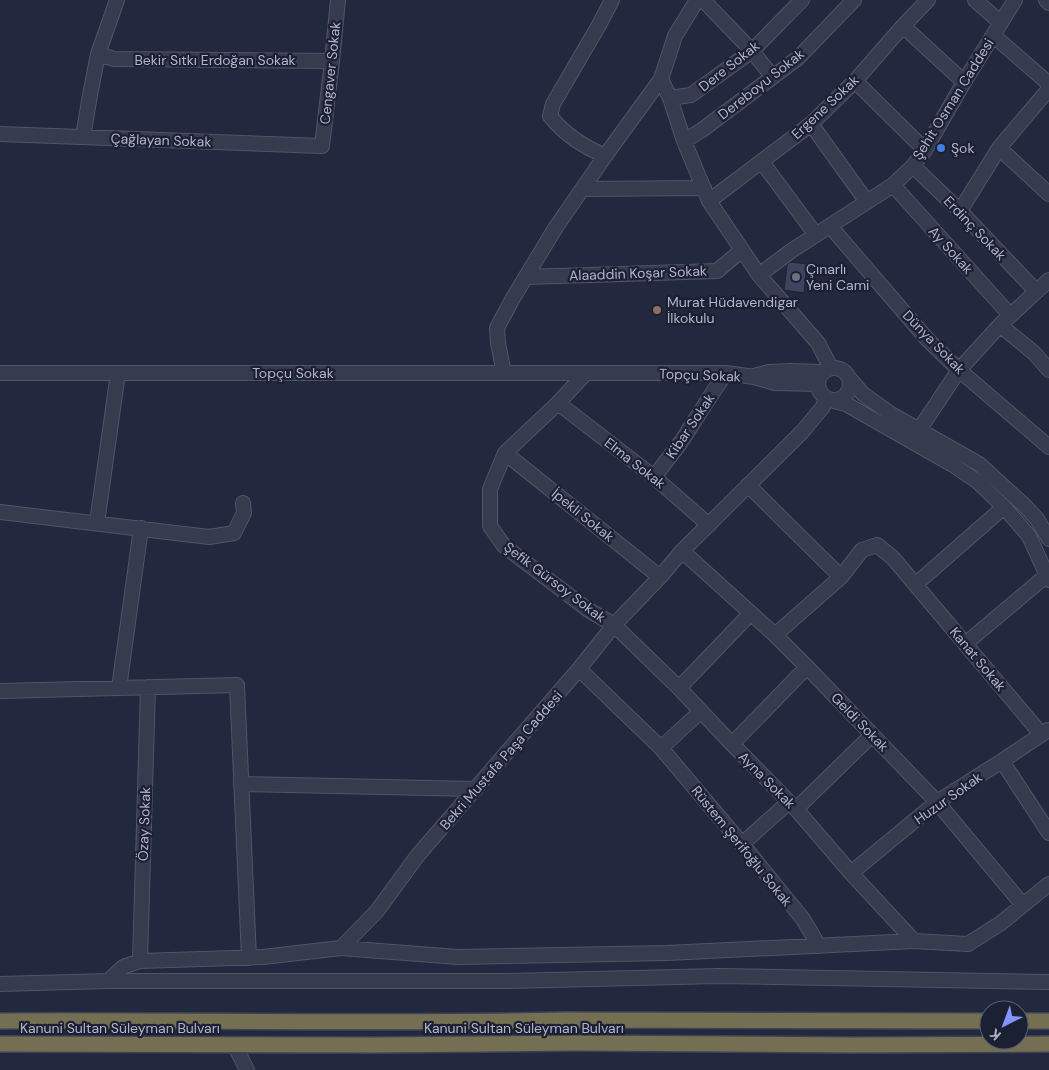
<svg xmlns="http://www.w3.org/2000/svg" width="1049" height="1070" font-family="'DM Sans',sans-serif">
	<rect width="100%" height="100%" fill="#22283d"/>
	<path fill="#3e435e" stroke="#1d2234" d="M790,262L807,264L804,293L784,290L787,265Z"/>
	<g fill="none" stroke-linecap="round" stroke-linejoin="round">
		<g stroke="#515568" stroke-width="16">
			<path id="minor" d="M612,0L599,25L553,104L550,116C565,135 583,146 605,156L661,79
				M697,0L675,36L661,79L670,98L684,141L709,201L759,275L818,343L831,368
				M703,0L752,51L772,76
				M975,0L1001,23
				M1046,0L1049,3
				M903,26L964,82
				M993,35L1049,84
				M98,54L114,59L332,61
				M855,81L925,150
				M670,98L691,95L752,51L802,0
				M811,124L867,202
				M0,134L322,146L332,61L338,0
				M83,137L90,95L98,54L117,0
				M684,141L702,130L798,58L854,0
				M999,148L1049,194
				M762,162L816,235
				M913,166L960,211L1036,291
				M893,185L1010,315
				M582,189L704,188
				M709,201L811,124L855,81L903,26L928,0
				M960,211L999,148L1049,89
				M830,226L927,339L959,370L1049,447
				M759,275L791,251L893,185L913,166L925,150L964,82L1015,0
				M526,277L717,271L742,250
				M1000,325L1034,353L1049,370
				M818 384a16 16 0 1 1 32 0a16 16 0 1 1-32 0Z
				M0,373H726L754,377L775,383L818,384
				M504,373L498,343L497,328L513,298L556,227L605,156
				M586,373L558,403L505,453L490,489V526L504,546L587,609L614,625L679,688L732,744L796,809L851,873L914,941
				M754,376L769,372L791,371L822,372
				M850,379L863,394L891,414L979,464L1025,506L1037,519L1049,539
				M834,401L846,404L953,465L978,482L1004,507L1029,536L1049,580
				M558,403L654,477L709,525
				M919,430L959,370L1000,325L1049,280
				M505,453L660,577
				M654,477L681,442L713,392L726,373
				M748,485L841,577
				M0,512L209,537L234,533L244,513L243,503
				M97,523L118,373
				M682,551L775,635L807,667L937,802L1023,905
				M916,584L1004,507
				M775,635L841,577L862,550L877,545L893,558L1041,734
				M965,644L1047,575
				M579,669L661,748L742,844L803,919L819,946
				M119,688L141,528
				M679,688L751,613
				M0,691L237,685L249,958
				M732,744L807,667
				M661,748L701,711
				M1002,761L1049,833
				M241,784L476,789
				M796,809L872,735
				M742,844L789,802
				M851,873L937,802L1002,761L1048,730
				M341,948L458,957L667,953L914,941L968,944L1001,923L1049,884
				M140,961L148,687
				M108,981L123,967L140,961L263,957L341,948L377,911L418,855L579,669L614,625L660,577L682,551L802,432L822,408L827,399
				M0,984L108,981H509L719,976L1049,982
				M234,1044L247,1070"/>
		</g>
		<g stroke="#3e4255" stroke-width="18">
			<path id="highway" d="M0,1021C188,1020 377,1024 565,1020L989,1021
				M1019,1021H1049
				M0,1044L377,1045L575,1043L852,1045L1049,1044"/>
		</g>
		<use href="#minor" stroke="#363b4d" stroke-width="14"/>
		<use href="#highway" stroke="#746f53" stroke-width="15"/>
	</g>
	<circle fill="#3f7fe0" stroke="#1b2032" stroke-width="2" cx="941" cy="148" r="5"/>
	<circle fill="#6b7280" stroke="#1b2032" stroke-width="2" cx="796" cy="277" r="5"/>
	<circle fill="#8d6e63" stroke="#1b2032" stroke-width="2" cx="657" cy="310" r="5"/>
	<g text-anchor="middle" stroke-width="4.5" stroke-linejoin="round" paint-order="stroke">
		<g font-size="14" fill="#b2b5c9" stroke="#1b2032">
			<text x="215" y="65">Bekir Sıtkı Erdoğan Sokak</text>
			<text transform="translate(729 66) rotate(-38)" y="5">Dere Sokak</text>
			<text transform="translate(330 73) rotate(-84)" y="5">Cengaver Sokak</text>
			<text transform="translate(761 84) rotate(-38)" y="5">Dereboyu Sokak</text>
			<text transform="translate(953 99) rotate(-58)" y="5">Şehit Osman Caddesi</text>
			<text transform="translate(825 107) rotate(-43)" y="5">Ergene Sokak</text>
			<text transform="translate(161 140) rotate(2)" y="5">Çağlayan Sokak</text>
			<text transform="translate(975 228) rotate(46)" y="5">Erdinç Sokak</text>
			<text transform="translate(951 250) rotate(48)" y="5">Ay Sokak</text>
			<text transform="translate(638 273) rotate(-2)" y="5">Alaaddin Koşar Sokak</text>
			<text transform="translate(934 342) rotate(46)" y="5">Dünya Sokak</text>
			<text x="293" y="378">Topçu Sokak</text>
			<text transform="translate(700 375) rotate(2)" y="5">Topçu Sokak</text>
			<text transform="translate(690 426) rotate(-56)" y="5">Kibar Sokak</text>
			<text transform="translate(635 463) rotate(38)" y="5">Elma Sokak</text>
			<text transform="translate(583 515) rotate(39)" y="5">İpekli Sokak</text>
			<text transform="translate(555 582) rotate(37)" y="5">Şefik Gürsoy Sokak</text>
			<text transform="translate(978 659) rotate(50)" y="5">Kanat Sokak</text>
			<text transform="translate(860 722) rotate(46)" y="5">Geldi Sokak</text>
			<text transform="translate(501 760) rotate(-49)" y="5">Bekri Mustafa Paşa Caddesi</text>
			<text transform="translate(767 780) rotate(45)" y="5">Ayna Sokak</text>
			<text transform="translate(948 798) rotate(-35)" y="5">Huzur Sokak</text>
			<text transform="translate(144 824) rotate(-88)" y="5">Özay Sokak</text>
			<text transform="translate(742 846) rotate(51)" y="5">Rüstem Şerifoğlu Sokak</text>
			<text x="120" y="1033">Kanuni Sultan Süleyman Bulvarı</text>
			<text x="524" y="1033">Kanuni Sultan Süleyman Bulvarı</text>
		</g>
		<g font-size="14" fill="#b2b5c9" stroke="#1b2032" text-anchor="start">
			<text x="951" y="153">Şok</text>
			<text x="806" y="274">Çınarlı<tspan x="806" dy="16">Yeni Cami</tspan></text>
			<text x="667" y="307">Murat Hüdavendigar<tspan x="667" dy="16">İlkokulu</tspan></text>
		</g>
	</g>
	<g transform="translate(1004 1025) rotate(222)"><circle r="24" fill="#1b2032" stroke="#575c6e"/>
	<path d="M0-4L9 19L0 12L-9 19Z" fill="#8496fc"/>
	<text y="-8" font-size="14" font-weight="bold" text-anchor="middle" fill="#b2b5c9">K</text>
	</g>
</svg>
